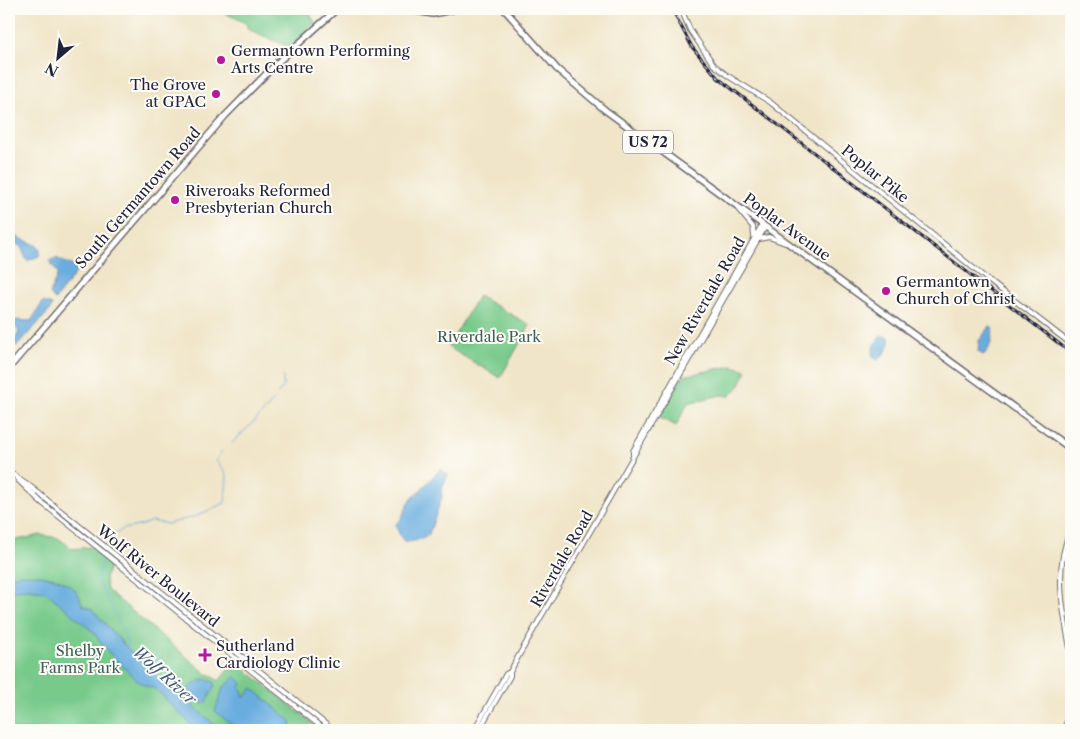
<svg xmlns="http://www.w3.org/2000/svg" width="1080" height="739" font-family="'Libre Caslon Text',serif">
	<rect width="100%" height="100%" fill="#fdfcf7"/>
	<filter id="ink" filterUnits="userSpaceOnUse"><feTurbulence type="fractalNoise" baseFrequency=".02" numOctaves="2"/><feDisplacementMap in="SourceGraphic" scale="10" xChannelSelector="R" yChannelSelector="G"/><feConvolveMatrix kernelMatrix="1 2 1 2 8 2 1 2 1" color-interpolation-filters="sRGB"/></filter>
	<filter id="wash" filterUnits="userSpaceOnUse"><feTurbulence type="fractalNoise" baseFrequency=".0096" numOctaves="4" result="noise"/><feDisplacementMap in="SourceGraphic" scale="20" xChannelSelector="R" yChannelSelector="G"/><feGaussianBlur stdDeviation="1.12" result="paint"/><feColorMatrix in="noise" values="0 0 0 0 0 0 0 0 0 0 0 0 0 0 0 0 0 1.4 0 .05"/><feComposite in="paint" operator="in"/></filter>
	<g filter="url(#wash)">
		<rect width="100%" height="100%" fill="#f0e5c8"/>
		<path fill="#78ca8b" stroke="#4d7663" d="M216,9H303L309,12L315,23L289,47L248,29L246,23Z
			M478,296L530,325L500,378L448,347Z
			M732,366L747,370L739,386L730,396L721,395L688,403L676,426L659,417L683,376Z
			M41,535L58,538L73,549L90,547L111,562L105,579L107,590L208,675L210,674L219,681L235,661L321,730H9V555L12,553V541Z"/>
		<path fill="#69addf" stroke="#46688d" d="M9,229L19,238L36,245L40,249L39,256L27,261L21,247L9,239Z
			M56,258L75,267L77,271L55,300L50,294L58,273L49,261Z
			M43,302L52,305L50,310L18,345L11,347L19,332L12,320L31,321Z
			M990,326L993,328C993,337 990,351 983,355L978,352L979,341Z
			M881,336L889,337L890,343L885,353L877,360L872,355L874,345Z
			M441,469L448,475L441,491L442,497L429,534C426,538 424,538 418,540C399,545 403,539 395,525L401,519L409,502Z
			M19,574C38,574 66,576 78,594C81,597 80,601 82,605L92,609L136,658L221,730H196L157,690L140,683L109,653L92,631L45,591L27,589L16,590L9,595V577Z
			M236,677L242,684L240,688L243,692L244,698L252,688L291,721L292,730H238L215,711L223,688Z
			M205,679L214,682L215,686L207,701L202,704L188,689L195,683Z"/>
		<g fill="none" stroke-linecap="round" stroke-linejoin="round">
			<path stroke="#69addf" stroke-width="1" d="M278,394L283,387V376
				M232,443L263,413L274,400
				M112,537L123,529L143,525L151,521L167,524L194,517L225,503L227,476L216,460L222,451
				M102,559L97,581L123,628L129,652"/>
		</g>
	</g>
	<g filter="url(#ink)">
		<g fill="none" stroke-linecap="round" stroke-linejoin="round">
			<g stroke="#6a666c" stroke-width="6">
				<path id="secondary" d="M681,9L690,30L714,65L728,76L770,102L988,280L1071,344
					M738,209L753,227L754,236
					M759,239L769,237L785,243
					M633,456V451L762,225
					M9,472L26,483L333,730
					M18,480L41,502L325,730
					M1071,529C1053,569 1063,611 1071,653
					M474,730L506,674L510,672
					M479,730L510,676V672L518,657L765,227
					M1064,730L1071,710"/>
			</g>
			<g stroke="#6a666c" stroke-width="8">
				<path id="primary" d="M404,9L433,14L456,9
					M420,9H439
					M504,9L557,69L605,110L1071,449
					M9,368L225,116L276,64L337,9"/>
			</g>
			<use href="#secondary" stroke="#fff" stroke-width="4"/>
			<use href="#primary" stroke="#fff" stroke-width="5"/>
			<g stroke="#22223b" stroke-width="3">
				<path id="rail" d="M672,9L692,47L718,78L1071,353"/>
			</g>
			<use href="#rail" stroke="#fdfcf7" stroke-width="1" stroke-dasharray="4" stroke-linecap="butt"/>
		</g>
	</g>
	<g fill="#b5179e" stroke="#fdfcf7" stroke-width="2">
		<circle cx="221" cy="60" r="5"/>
		<circle cx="216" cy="94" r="5"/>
		<circle cx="175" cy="200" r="5"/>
		<circle cx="886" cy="291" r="5"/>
		<path d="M202.5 647.5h5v5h5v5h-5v5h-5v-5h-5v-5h5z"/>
	</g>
	<g text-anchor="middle" stroke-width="4" stroke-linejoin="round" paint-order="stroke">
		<rect fill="#fdfcf7" stroke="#646373" stroke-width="1" x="623" y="130.5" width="50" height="23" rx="4"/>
		<g font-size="14" font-weight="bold" fill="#22223b">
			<text x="648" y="147">US 72</text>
		</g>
		<g font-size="15" fill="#22223b" stroke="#fdfcf7" text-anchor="start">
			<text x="231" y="56">Germantown Performing<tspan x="231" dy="17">Arts Centre</tspan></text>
			<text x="206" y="90" text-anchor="end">The Grove<tspan x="206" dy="17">at GPAC</tspan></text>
			<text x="185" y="196">Riveroaks Reformed<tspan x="185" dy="17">Presbyterian Church</tspan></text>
			<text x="896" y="287">Germantown<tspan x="896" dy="17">Church of Christ</tspan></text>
			<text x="216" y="651">Sutherland<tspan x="216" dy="17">Cardiology Clinic</tspan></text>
		</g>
		<g font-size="15" fill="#22223b" stroke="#fdfcf7">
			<text transform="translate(875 174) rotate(39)" y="5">Poplar Pike</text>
			<text transform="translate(138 198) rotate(-49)" y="5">South Germantown Road</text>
			<text transform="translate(787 227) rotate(36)" y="5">Poplar Avenue</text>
			<text transform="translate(705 301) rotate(-60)" y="5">New Riverdale Road</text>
			<text transform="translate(562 559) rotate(-60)" y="5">Riverdale Road</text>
			<text transform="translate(158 576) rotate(39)" y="5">Wolf River Boulevard</text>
		</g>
		<g font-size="15" fill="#405d57" stroke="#fdfcf7">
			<text x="489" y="342">Riverdale Park</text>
			<text x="80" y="656">Shelby<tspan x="80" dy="17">Farms Park</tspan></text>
		</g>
		<g font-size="16" font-style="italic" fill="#3e5a7d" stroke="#fdfcf7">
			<text transform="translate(165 675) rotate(42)" y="6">Wolf River</text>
		</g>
	</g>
	<rect width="1080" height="739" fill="none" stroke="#fdfcf7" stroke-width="30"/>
	<g transform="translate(58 58) rotate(208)" stroke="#fdfcf7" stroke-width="4" paint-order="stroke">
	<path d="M0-4L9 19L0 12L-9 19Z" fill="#22223b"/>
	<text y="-8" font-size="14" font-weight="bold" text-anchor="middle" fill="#22223b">N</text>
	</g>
</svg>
